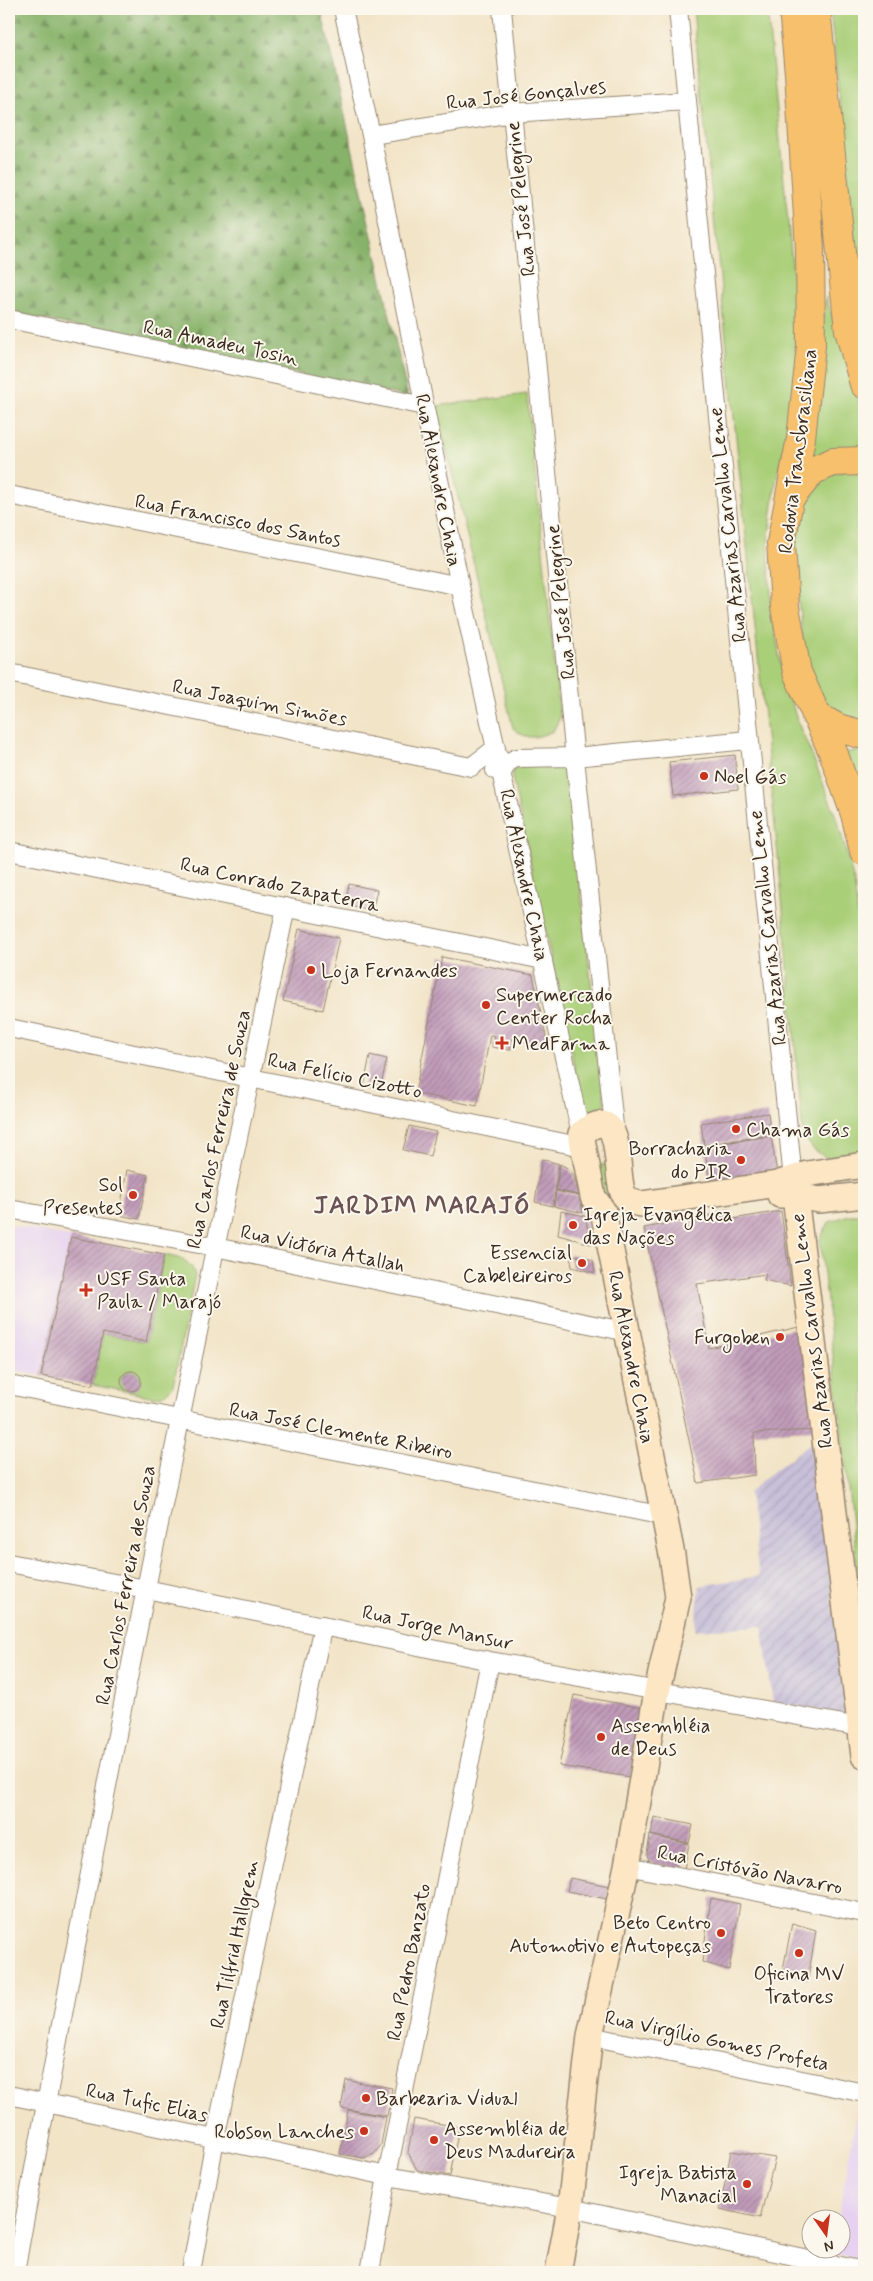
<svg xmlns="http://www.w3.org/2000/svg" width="873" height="2281" font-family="Mynerve,sans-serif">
	<defs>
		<pattern id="industrial-furrows" width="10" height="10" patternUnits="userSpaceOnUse" patternTransform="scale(1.25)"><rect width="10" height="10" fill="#c8bfd8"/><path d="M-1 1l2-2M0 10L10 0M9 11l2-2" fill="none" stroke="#ada4b9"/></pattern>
		<pattern id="forest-firs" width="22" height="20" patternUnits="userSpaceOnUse" patternTransform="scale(1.25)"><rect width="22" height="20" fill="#87b269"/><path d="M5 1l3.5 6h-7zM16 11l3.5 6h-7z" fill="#709156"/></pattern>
		<pattern id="building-hatch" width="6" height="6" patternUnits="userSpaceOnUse" patternTransform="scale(1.25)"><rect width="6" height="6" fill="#c19cba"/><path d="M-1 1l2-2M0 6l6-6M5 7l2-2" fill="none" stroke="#9e7f97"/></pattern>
	</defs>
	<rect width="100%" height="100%" fill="#fbf7ec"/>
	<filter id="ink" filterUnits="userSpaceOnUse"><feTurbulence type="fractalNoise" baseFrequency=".02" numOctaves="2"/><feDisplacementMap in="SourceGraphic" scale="10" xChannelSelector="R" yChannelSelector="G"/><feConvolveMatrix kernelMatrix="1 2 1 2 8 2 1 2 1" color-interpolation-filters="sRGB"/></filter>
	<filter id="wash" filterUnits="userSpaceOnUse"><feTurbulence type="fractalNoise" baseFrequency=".0096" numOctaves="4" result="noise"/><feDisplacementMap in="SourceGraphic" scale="20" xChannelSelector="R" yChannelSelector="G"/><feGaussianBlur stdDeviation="1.12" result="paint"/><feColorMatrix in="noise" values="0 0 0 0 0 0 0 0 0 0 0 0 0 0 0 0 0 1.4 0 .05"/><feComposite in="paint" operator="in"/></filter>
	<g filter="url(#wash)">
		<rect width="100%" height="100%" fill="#f2e4c7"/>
		<path fill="#e6d2f0" d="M9,1225L71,1237L41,1376L9,1369Z
			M858,2106L864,2107V2259L832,2254L833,2249L840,2248V2218H838Z"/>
		<path fill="url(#industrial-furrows)" d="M813,1441L847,1715L773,1702L762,1626L695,1630L700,1586L759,1576L749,1493L762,1480Z"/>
		<path fill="#aacf79" stroke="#727c4c" d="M693,9H767L797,313L798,361L795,402L776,481L768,543L772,611L782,672L798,723L814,760L838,822L854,881L864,976V1151L828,1159L813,1149L803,1135L780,876Z
			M830,9H864V327L860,292Z
			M826,297L864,418V455L803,467Z
			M527,394L560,718L553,731C536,738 527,741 513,728L436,406Z
			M864,467V725L823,707L805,662L792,544L800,495L812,478Z
			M864,751V808L846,752Z
			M564,763L567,769L606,1115L586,1120L512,777L513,770L520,765Z
			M613,1161L620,1195L615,1203L605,1205L591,1163L603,1165Z
			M849,1215H864V1630L820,1239L829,1222Z
			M164,1255C178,1258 191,1259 195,1275L173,1386L165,1394L155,1397L93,1385L103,1333L146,1342Z"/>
		<path fill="url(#forest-firs)" stroke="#616e44" d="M9,9H321L408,397L9,312Z"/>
		<g id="blocks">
			<path fill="url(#building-hatch)" d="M735,755L738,789L673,796L669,762Z
				M349,884L377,890L372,911L345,905Z
				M299,929L339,938L323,1010L283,1001Z
				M442,957L533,975L548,1046L512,1039L510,1050L492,1047L495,1036L490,1035L477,1106L415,1093Z
				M370,1055L387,1059L380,1089L364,1086Z
				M768,1113L771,1135L704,1145L701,1123Z
				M409,1126L436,1132L430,1156L403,1150Z
				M771,1136L777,1174L710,1184L704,1146Z
				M542,1159L559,1164L553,1206L535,1202Z
				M560,1164L569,1169L573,1174L579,1195L556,1190Z
				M127,1170L148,1175L139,1219L119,1215Z
				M556,1191L579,1196L583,1213L554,1206Z
				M561,1211L585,1216L591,1244L558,1235Z
				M781,1211L791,1286L764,1280L766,1274L697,1284L709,1348L803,1326L815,1430L754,1433L755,1475L698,1483L644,1228L730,1212L733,1219Z
				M71,1237L164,1255L146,1342L103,1333L93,1385L41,1376Z
				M570,1254L593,1260L595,1273L572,1267Z
				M121 1381a10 10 0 1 1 20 0a10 10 0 1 1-20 0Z
				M574,1695L642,1708L630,1777L559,1766Z
				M654,1817L693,1825L689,1843L651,1835Z
				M650,1835L689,1844L684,1869L654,1864L649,1861L647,1854Z
				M570,1878L609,1886L607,1899L567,1891Z
				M711,1898L740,1904L729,1970L702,1962Z
				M792,1923L816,1930L808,1979L782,1975Z
				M346,2080L392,2088L387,2116L341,2108Z
				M348,2110L386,2117L381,2145L374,2154L364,2158L340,2154Z
				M414,2119L459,2127L450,2176L417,2170L408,2152Z
				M731,2151L775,2158L760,2218L720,2209Z"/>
		</g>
	</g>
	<g filter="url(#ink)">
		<use href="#blocks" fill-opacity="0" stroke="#968772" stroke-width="1"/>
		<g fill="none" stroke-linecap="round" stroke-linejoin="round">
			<g stroke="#968772" stroke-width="20">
				<path id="street" d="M343,9L371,135L460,586L581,1134
					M502,9L574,749L615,1135
					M678,9L793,1180
					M371,135L512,113L686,101
					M9,319L424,406
					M9,495L460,586
					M9,673L471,767L496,748
					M495,770L502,773L507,763L516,758L575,757L748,740
					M9,851L543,960
					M9,1028L583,1147
					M9,1209L215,1247L628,1332
					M9,1385L664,1516
					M9,1563L146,1589L490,1661L860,1727
					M627,1866L864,1913
					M590,2036L864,2093
					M9,2095L387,2176L570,2208L864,2271
					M15,2272C98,1816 191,1361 286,907
					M191,2272L215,2139L323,1625
					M370,2272L387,2176L490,1661"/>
			</g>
			<g stroke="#968772" stroke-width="28">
				<path id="secondary" d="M793,1180L864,1756
					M780,1195H794L819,1200L864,1195
					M558,2272L570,2208L590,2036L627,1866L657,1691L678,1597L672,1555L603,1211L593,1197L581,1134C627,1096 613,1176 624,1195C628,1201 634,1203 641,1204L777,1184L807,1174L864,1165"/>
			</g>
			<g stroke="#968772" stroke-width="30">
				<path id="highway" d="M793,9L799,73L810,249L811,346L801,438L781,543L785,607L797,672L833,752L855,814L864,851
					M816,9L849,330L864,384
					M791,497L812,471L833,462L864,461
					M816,716L838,728L864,735"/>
			</g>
			<use href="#street" stroke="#fff" stroke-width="18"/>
			<use href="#secondary" stroke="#fce6c4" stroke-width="25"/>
			<use href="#highway" stroke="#f7c06c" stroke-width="28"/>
		</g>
	</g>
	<g fill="#c8321e" stroke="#fbf7ec" stroke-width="2">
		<circle cx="704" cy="776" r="5"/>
		<circle cx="311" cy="970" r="5"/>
		<circle cx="486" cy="1005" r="5"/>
		<path d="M499.5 1035.5h5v5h5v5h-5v5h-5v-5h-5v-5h5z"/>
		<circle cx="736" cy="1129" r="5"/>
		<circle cx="741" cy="1160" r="5"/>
		<circle cx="133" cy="1195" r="5"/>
		<circle cx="573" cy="1225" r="5"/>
		<circle cx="582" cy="1263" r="5"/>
		<path d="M83.5 1282.5h5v5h5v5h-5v5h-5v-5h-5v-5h5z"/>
		<circle cx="780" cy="1337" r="5"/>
		<circle cx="601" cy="1737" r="5"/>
		<circle cx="721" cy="1933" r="5"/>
		<circle cx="799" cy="1953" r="5"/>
		<circle cx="366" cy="2098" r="5"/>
		<circle cx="364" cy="2131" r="5"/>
		<circle cx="434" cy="2140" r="5"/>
		<circle cx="747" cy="2184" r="5"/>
	</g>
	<g text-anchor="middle" stroke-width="4" stroke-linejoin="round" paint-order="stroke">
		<g font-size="20" fill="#3b2a1e" stroke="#fbf7ec">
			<text transform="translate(526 94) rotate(-6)" y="7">Rua José Gonçalves</text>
			<text transform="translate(520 199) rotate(-96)" y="7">Rua José Pelegrine</text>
			<text transform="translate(221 342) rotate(12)" y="7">Rua Amadeu Tosin</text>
			<text transform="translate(797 451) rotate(-83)" y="7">Rodovia Transbrasiliana</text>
			<text transform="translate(439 480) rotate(79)" y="7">Rua Alexandre Chaia</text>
			<text transform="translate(238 520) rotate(11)" y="7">Rua Francisco dos Santos</text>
			<text transform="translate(727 525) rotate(-96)" y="7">Rua Azarias Carvalho Leme</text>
			<text transform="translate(560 602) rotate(-96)" y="7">Rua José Pelegrine</text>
			<text transform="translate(260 702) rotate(11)" y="7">Rua Joaquim Simões</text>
			<text transform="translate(525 875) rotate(78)" y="7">Rua Alexandre Chaia</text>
			<text transform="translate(280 884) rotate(12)" y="7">Rua Conrado Zapaterra</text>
			<text transform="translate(767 928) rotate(-96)" y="7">Rua Azarias Carvalho Leme</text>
			<text transform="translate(345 1075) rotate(12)" y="7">Rua Felício Cizotto</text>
			<text transform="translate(218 1129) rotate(-78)" y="7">Rua Carlos Ferreira de Souza</text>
			<text transform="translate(323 1248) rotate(12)" y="7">Rua Victória Atallah</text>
			<text transform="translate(811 1331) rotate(-97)" y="7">Rua Azarias Carvalho Leme</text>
			<text transform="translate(632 1357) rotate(79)" y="7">Rua Alexandre Chaia</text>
			<text transform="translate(341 1430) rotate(11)" y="7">Rua José Clemente Ribeiro</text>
			<text transform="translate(125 1585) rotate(-79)" y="7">Rua Carlos Ferreira de Souza</text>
			<text transform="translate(438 1627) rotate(12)" y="7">Rua Jorge Mansur</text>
			<text transform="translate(750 1869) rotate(11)" y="7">Rua Cristóvão Navarro</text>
			<text transform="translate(234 1944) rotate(-78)" y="7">Rua Tilfrid Hallgrem</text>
			<text transform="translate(408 1962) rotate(-79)" y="7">Rua Pedro Banzato</text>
			<text transform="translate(717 2040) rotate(12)" y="7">Rua Virgílio Gomes Profeta</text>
			<text transform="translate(147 2102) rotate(12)" y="7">Rua Tufic Elias</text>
		</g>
		<g font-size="20" fill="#3b2a1e" stroke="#fbf7ec" text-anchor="start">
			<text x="714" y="783">Noel Gás</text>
			<text x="321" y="977">Loja Fernandes</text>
			<text x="496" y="1001">Supermercado<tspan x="496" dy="23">Center Rocha</tspan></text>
			<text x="512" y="1050">MedFarma</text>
			<text x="746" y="1136">Chama Gás</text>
			<text x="731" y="1155" text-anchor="end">Borracharia<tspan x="731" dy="23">do PIR</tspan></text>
			<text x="123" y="1191" text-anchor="end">Sol<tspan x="123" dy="23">Presentes</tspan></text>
			<text x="583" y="1221">Igreja Evangélica<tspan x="583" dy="23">das Nações</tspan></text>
			<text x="572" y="1259" text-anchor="end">Essencial<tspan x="572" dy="23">Cabeleireiros</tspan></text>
			<text x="97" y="1285">USF Santa<tspan x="97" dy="23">Paula / Marajó</tspan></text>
			<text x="770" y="1344" text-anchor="end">Furgoben</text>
			<text x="611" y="1732">Assembléia<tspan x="611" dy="23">de Deus</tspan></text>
			<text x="711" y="1929" text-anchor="end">Beto Centro<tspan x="711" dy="23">Automotivo e Autopeças</tspan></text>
			<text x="799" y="1980" text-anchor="middle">Oficina MV<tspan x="799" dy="23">Tratores</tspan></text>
			<text x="376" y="2105">Barbearia Vidual</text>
			<text x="444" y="2135">Assembléia de<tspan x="444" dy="23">Deus Madureira</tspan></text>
			<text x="354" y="2138" text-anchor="end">Robson Lanches</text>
			<text x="737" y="2179" text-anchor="end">Igreja Batista<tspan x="737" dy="23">Manacial</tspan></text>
		</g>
		<g font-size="25" font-weight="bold" letter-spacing="1" fill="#6a5255" stroke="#fbf7ec">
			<text x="422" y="1213">JARDIM MARAJÓ</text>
		</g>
	</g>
	<rect width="873" height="2281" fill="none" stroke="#fbf7ec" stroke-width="30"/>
	<g transform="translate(826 2234) rotate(166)"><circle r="24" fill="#fbf7ec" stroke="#aea59a"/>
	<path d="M0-4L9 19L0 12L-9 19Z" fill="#c8321e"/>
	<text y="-8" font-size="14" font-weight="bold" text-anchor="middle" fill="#3b2a1e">N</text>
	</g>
</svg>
